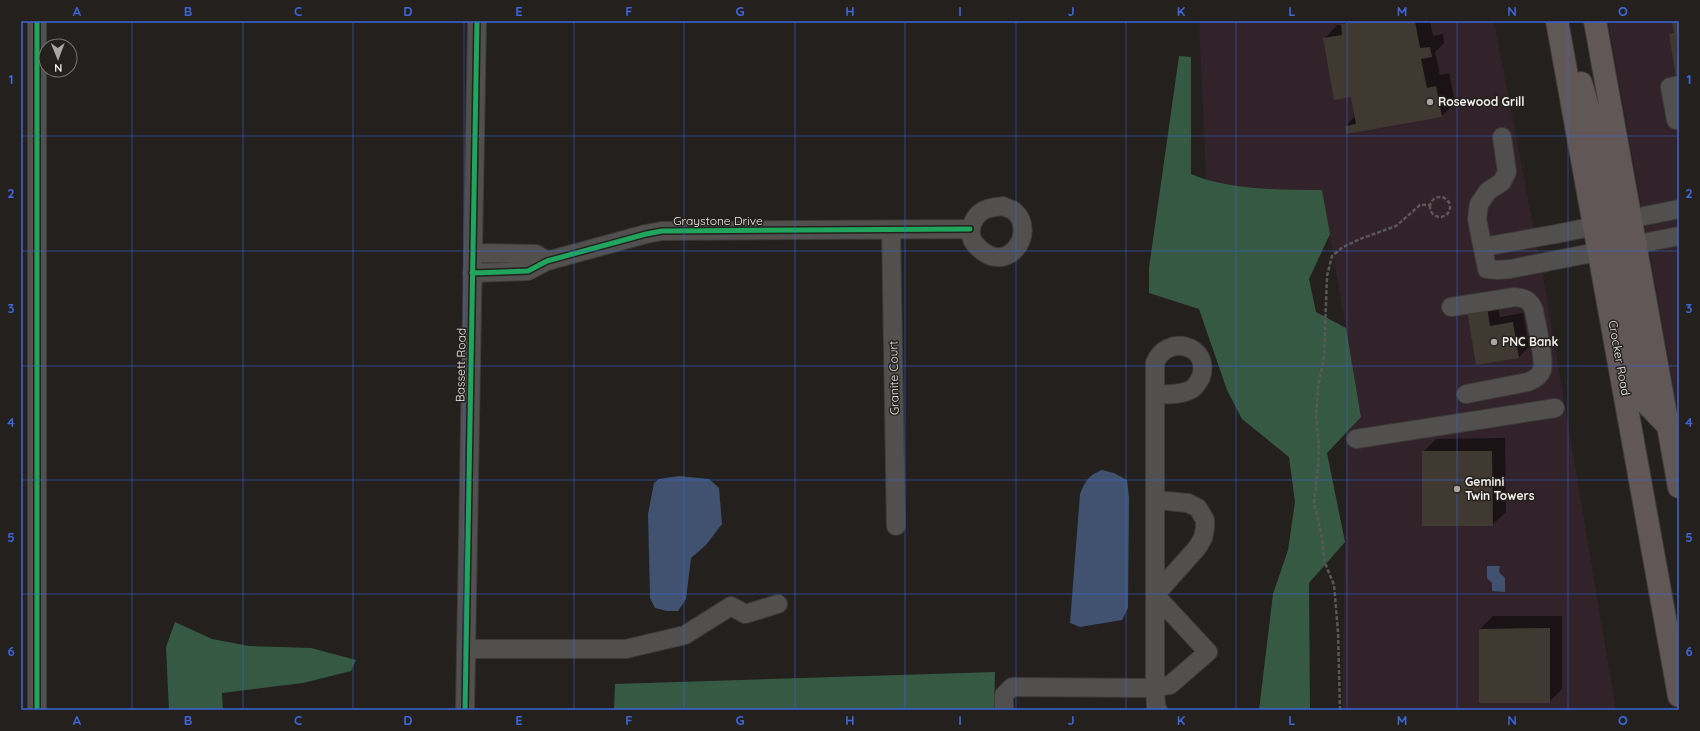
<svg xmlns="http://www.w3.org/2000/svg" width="1700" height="731" font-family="Quicksand,sans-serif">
	<rect width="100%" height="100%" fill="#23201e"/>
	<path fill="#322229" d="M1199,21H1494L1546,293L1616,710H1342L1347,431L1361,416L1322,191L1241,188L1206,181Z
		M1608,21H1679V418L1653,271Z"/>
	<path fill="#365944" d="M1179,56L1191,57V174C1232,191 1278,189 1322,190L1330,234L1309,279L1316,312L1346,328L1361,417L1327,453L1345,542L1309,583L1310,710H1259L1273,594L1288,550L1295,502L1289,457L1242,419L1227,390L1199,309L1149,293V268Z
		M175,622L212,639L249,646L311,648L356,660L351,671L303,683L222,693L223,710H169L166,647Z
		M995,672L994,710H614L615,684Z"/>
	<path fill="#405270" d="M1102,470L1114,473L1127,480L1129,498L1128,608L1122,620L1080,627L1070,623L1080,494C1085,481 1089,475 1102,470Z
		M679,476L709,479L719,488L722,524L706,545L691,558L686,599L678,611H667L655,608L650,598L648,514L654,483L659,479Z
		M1487,566H1500L1499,572L1505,578V592L1492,591V583L1487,578Z"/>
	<path fill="#0007" d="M1345,21H1430L1433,36L1443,34L1444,43L1435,52L1440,75L1449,73L1455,103L1441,117L1346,126L1355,116L1352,96L1324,39L1337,25H1342Z
		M1496,298L1500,317L1523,313L1529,347L1519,357L1468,311Z
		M1505,438L1506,512L1492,525L1423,452L1436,439Z
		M1493,616H1562V689L1549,702H1480V629Z"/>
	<path fill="#403932" d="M1351,21H1415L1420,48L1430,47L1432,57L1421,59L1427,88L1436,86L1442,117L1346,134L1345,126L1356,124L1351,97L1334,100L1323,38L1342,35L1341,24L1352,22Z
		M1672,21H1679V78H1676L1669,34L1674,33Z
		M1487,307L1490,326L1513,322L1519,358L1476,365L1467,310Z
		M1422,451H1492L1493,526H1422Z
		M1550,628V703H1479V629Z"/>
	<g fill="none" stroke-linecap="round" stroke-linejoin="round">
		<g stroke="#3d3b39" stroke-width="20">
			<path id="minor" d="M37,21V710
				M1676,120L1670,87L1679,85
				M1502,137L1507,172L1502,182L1488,191L1479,204L1477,219L1487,269L1498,270L1510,269L1679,236
				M1003,206C1006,208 1012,209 1014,211C1039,233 1005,280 975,244C965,232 974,213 987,209C992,207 998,207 1003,206Z
				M891,230L896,526
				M1483,247L1556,234L1679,209
				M473,253L536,254L547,261
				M472,273L528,271L547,261L646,234L662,231L970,229
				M1451,307L1515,297C1525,298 1530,300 1534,310C1536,323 1545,359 1542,370C1540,376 1533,380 1528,382L1466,394
				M1156,395C1167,394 1182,395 1192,389C1196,386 1199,381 1201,377C1211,344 1166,334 1155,363V688L1156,707L1158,710
				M1356,439L1555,408
				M466,649H626L685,635L731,606L745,614L778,604
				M465,710L477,21
				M1004,710V695L1012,687L1144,688L1170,685L1208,652L1155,595L1197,548L1203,538L1205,528V520L1198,508L1188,503L1156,500"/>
		</g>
		<g stroke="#3d3b39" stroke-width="24">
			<path id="major" d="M1557,21L1679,696
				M1595,21L1679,487
				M1581,83L1593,124L1611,222C1615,234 1625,239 1636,244
				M1601,228L1610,233L1614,241L1631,337L1642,375L1646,403L1668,426"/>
		</g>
		<path stroke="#595857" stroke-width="2.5" stroke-dasharray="4 2" stroke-linecap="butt" d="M1430 207a10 10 0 1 1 20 0a10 10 0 1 1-20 0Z
			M1340,710L1338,632L1334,585L1325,563L1321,532L1314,503L1318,468L1319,445L1316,416L1318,388L1324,357L1327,276L1332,256L1343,247L1360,239L1396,226L1420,205H1430"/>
		<use href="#minor" stroke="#51504e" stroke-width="18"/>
		<use href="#major" stroke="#615757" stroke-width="22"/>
		<g stroke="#24201d" stroke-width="8">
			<path id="cycleway" d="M37,21V710
				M472,273L528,271L547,261L646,234L662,231L970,229
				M465,710L477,21"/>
		</g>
		<use href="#cycleway" stroke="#20a55d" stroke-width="5"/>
	</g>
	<path fill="none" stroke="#3d66db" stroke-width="1" stroke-opacity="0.55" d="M132,21V710M243,21V710M353,21V710M464,21V710M574,21V710M684,21V710M795,21V710M905,21V710M1016,21V710M1126,21V710M1236,21V710M1347,21V710M1457,21V710M1568,21V710M21,136H1679M21,251H1679M21,366H1679M21,480H1679M21,594H1679"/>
	<g fill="#a9a6a3" stroke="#24201d" stroke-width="1.5">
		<circle cx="1430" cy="102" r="4"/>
		<circle cx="1494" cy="342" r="4"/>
		<circle cx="1457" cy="489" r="4"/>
	</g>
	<g text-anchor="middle" stroke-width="3" stroke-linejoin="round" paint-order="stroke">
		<g font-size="12" font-weight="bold" fill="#f1eeeb" stroke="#24201d" text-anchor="start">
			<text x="1438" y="106">Rosewood Grill</text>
			<text x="1502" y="346">PNC Bank</text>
			<text x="1465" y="486">Gemini<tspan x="1465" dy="14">Twin Towers</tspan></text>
		</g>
		<g font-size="12" fill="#f1eeeb" stroke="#24201d">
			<text x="718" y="225">Graystone Drive</text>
			<text transform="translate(1619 358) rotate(80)" y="4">Crocker Road</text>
			<text transform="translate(461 365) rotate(-89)" y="4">Bassett Road</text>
			<text transform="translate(894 378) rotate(-91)" y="4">Granite Court</text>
		</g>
	</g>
	<rect width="1700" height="731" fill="none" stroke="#24201d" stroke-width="44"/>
	<g transform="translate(58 58) rotate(179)"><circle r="19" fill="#24201d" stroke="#76726f"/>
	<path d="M0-3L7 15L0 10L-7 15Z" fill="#a9a6a3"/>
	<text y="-6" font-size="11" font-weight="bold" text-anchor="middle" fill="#f1eeeb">N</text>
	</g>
	<rect x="22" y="22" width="1656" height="687" fill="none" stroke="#3d66db" stroke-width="1.5"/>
	<g font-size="13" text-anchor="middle" font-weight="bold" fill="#3d66db">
		<text x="77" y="16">A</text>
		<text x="188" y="16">B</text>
		<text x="298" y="16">C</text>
		<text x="408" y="16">D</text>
		<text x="519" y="16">E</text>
		<text x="629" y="16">F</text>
		<text x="740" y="16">G</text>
		<text x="850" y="16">H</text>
		<text x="960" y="16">I</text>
		<text x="1071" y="16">J</text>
		<text x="1181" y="16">K</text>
		<text x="1292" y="16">L</text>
		<text x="1402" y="16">M</text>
		<text x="1512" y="16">N</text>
		<text x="1623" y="16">O</text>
		<text x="11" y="84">1</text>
		<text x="1689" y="84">1</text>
		<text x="11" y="198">2</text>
		<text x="1689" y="198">2</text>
		<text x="11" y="313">3</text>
		<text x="1689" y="313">3</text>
		<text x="11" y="427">4</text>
		<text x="1689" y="427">4</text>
		<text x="11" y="542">5</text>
		<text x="1689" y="542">5</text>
		<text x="11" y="656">6</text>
		<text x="1689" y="656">6</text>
		<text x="77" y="725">A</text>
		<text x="188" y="725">B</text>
		<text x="298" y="725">C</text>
		<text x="408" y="725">D</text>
		<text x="519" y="725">E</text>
		<text x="629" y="725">F</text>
		<text x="740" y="725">G</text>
		<text x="850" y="725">H</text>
		<text x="960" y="725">I</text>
		<text x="1071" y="725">J</text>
		<text x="1181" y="725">K</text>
		<text x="1292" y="725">L</text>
		<text x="1402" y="725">M</text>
		<text x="1512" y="725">N</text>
		<text x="1623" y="725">O</text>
	</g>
</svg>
